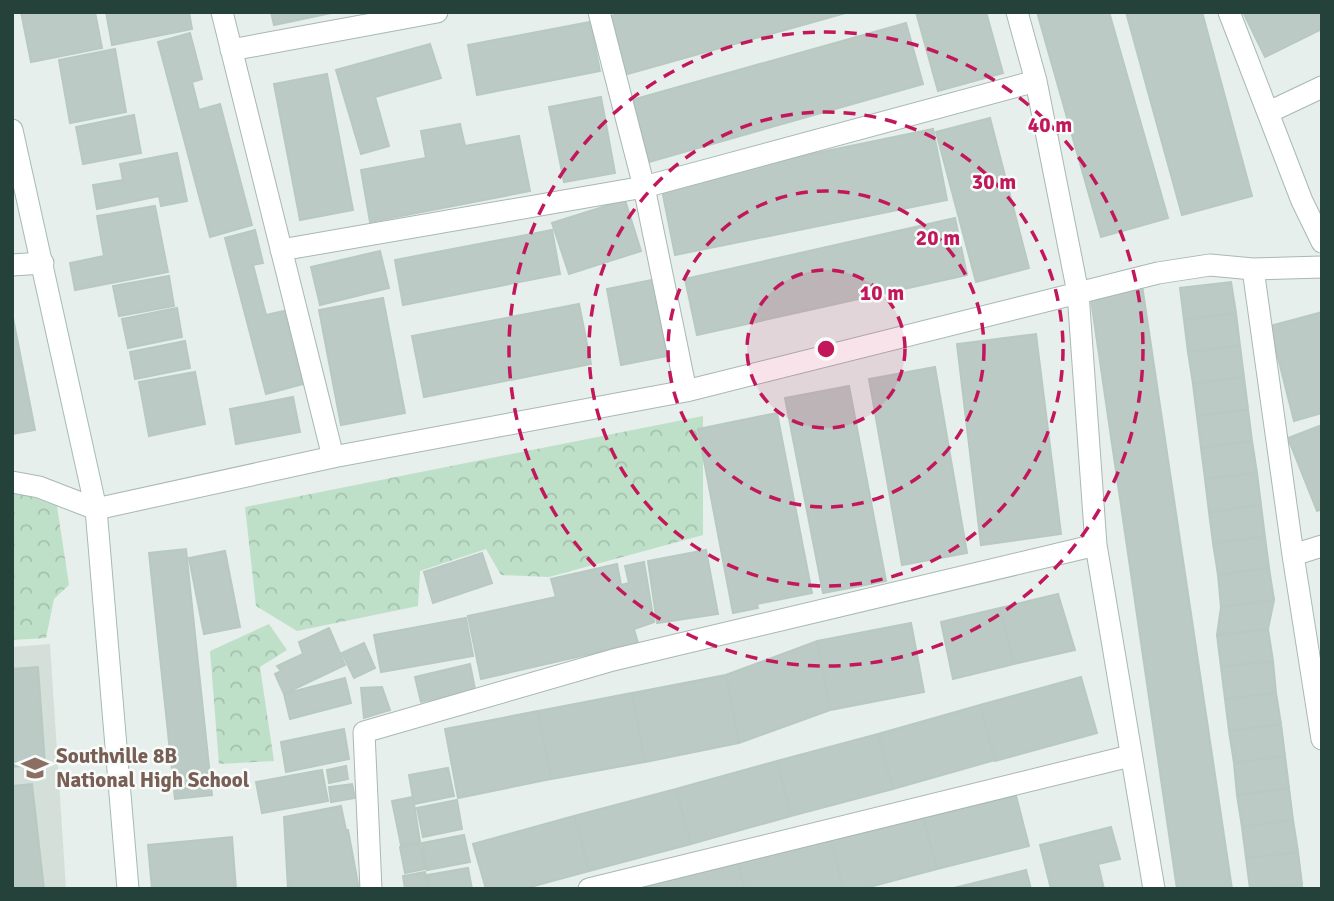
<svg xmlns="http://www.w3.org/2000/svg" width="1334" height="901" font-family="Signika,sans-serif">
	<defs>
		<pattern id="forest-crowns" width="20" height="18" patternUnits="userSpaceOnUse" patternTransform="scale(1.75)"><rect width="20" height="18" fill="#bfe0c8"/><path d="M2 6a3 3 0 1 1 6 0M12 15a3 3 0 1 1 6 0" fill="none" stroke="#a4c1ad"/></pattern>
	</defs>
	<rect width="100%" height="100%" fill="#e6efeb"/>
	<path fill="#d4dfda" d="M50,644L66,889H12V647Z"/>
	<path fill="url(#forest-crowns)" d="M703,416V535L549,577L501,575L486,549L420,571L418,606L297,631L256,606L245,507Z
		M12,490L57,506L69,585L54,599L46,638L12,640Z
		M269,624L287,650L260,667L274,761L219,764L210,651Z"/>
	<path fill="#bbcac4" stroke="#b8c9c2" stroke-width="2" d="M21,12H95L102,48L31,62Z
		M106,12H189L192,29L112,45Z
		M271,12H336L274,25Z
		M625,12H849L624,75L608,17Z
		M916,12H986L1003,73L938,91Z
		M1037,12H1109L1168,218L1101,237Z
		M1126,12H1202L1252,196L1182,215Z
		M1243,12H1322V29L1265,57Z
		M590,22L600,71L477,95L468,45Z
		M906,23L923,84L649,162L632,100Z
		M190,33L202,79L192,82L199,110L220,104L252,225L210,237L158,42Z
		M430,44L441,78L375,97L389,146L361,154L336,70Z
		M115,49L126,112L70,123L59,60Z
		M327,74L353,210L300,220L274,84Z
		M601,97L615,173L564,182L549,107Z
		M134,115L141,153L83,164L76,127Z
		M990,118L1029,268L976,282L936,132Z
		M460,124L465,146L519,136L530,191L370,222L361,170L426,158L421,131Z
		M933,129L947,200L675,255L661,185Z
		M177,153L187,201L161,206L159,196L97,209L93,185L123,180L120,164Z
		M625,200L641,251L569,274L552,223Z
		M155,206L168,272L75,290L70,263L104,256L97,216Z
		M955,218L967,275L697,335L685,279Z
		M255,230L263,263L253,265L266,315L284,311L303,384L266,394L225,238Z
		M552,230L560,274L403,305L395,260Z
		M380,251L389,288L320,305L311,267Z
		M169,276L174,306L119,316L113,286Z
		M652,280L667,356L621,365L607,289Z
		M1231,282L1236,313L1184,320L1180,288Z
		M1142,285L1232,889H1177L1090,293Z
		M383,298L405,413L341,425L319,310Z
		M579,304L591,364L424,397L412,336Z
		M177,308L182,337L128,348L122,319Z
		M1322,312V413L1294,421L1270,326Z
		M12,313L35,430L12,434Z
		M1236,313L1240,346L1188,352L1184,320Z
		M1036,334L1061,534L981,545L957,344Z
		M185,341L190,368L135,379L130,352Z
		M1240,346L1244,377L1193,384L1188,352Z
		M935,367L967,553L902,565L869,379Z
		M195,372L205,424L149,436L139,382Z
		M1244,377L1248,409L1197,416L1193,384Z
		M849,386L886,581L823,593L785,398Z
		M293,397L300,432L236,444L230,409Z
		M1248,409L1252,441L1201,448L1197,416Z
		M777,413L812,593L757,604L758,608L733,613L698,429Z
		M1322,425V509L1317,511L1288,438Z
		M1252,441L1257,473L1205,479L1201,448Z
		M1257,473L1261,505L1209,512L1205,479Z
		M1261,505L1265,537L1213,543L1209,512Z
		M1265,537L1269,568L1218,575L1213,543Z
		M186,549L212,795L175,799L149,553Z
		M706,550L718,614L657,623L648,561Z
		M225,551L240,627L204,634L189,558Z
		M482,553L492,583L433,603L424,572Z
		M644,562L654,622L634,629L638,643L481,679L468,616L556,597L551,579L617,564L621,585L629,583L625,566Z
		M1269,568L1274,600L1221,607L1218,575Z
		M1058,594L1075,650L1014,664L1000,608Z
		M1274,600L1268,629L1217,635L1221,607Z
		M1000,608L1014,664L953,679L941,622Z
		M466,618L473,656L381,672L374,635Z
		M911,623L924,692L830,710L817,641Z
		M329,628L345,665L284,694L275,674L281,671L277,666L303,654L299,642Z
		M1268,629L1273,661L1221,667L1217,635Z
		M817,641L830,710L739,743L726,675Z
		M364,643L375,668L354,678L342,653Z
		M1273,661L1276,693L1225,699L1221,667Z
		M470,664L475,689L421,702L415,677Z
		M38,667L45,764L12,767V669Z
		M726,675L739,743L645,762L632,693Z
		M1081,677L1097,733L995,761L980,705Z
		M345,678L351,703L290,719L284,694Z
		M382,687L390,710L364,718L361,688Z
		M632,693L645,762L551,779L538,711Z
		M1276,693L1281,724L1229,731L1225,699Z
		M980,705L995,760L893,789L878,734Z
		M538,711L551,779L458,798L445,729Z
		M1281,724L1285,756L1234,763L1229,731Z
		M344,729L349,759L286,772L281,742Z
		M878,734L893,789L791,816L777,761Z
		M1285,756L1289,788L1237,795L1234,763Z
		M777,761L791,816L691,844L676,789Z
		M346,766L348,779L329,783L327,770Z
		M448,768L454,796L414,804L409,775Z
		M322,770L328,801L262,813L256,782Z
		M32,784L44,889H12V786Z
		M352,784L355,798L331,802L329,787Z
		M1289,788L1293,820L1242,827L1237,795Z
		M676,789L691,844L589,871L574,816Z
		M1015,792L1029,846L937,869L923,816Z
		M413,797L420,842L401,845L392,801Z
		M457,800L462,829L423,837L417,808Z
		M341,806L346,830H348L359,889H288L284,817Z
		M574,816L589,871L523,889H486L473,844Z
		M923,816L937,869L862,889H843L831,840Z
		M1293,820L1298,852L1246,858L1242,827Z
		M1111,827L1120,859L1098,864L1104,889H1051L1040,845Z
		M464,835L470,862L427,870L422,843Z
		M232,837L236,889H152L148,845Z
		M831,840L843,889H744L738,863Z
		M420,844L425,869L405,873L400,847Z
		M1298,852L1302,884L1250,889L1246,858Z
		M738,863L744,889H646L645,886Z
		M468,868L472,889H429L427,875Z
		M1026,870L1031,889H950Z
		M425,872L428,889H405L403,876Z
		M1302,884V889H1263Z"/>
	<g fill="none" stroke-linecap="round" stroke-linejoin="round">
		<g stroke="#a8b8b2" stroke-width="23">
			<path id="street" d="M222,12L333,457
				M599,12L644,187L686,391
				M1017,12L1036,81L1078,293L1096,545L1154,889
				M1229,12L1302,201L1322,242
				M231,50L437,12
				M1269,112L1322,87
				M281,250L644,187L1036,81
				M12,265L43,263
				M1253,269L1293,555L1322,739
				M12,482L39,487L96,509L333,457L686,391L1158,273L1210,265L1253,269L1322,267
				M1293,555L1322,546
				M371,889L364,732L613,660L1096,545
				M589,889L1130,756"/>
		</g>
		<g stroke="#a4bbb3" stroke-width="23">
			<path id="secondary" d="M12,130L96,509L128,889"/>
		</g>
		<use href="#street" stroke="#fff" stroke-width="21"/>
		<use href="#secondary" stroke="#fff" stroke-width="21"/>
	</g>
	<circle cx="826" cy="349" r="79" fill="#c2185b" fill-opacity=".12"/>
	<g fill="none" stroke="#c2185b" stroke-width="3.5" stroke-dasharray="12 9">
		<circle cx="826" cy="349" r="79"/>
		<circle cx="826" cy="349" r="158"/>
		<circle cx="826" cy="349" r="237"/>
		<circle cx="826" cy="349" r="317"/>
	</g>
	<defs>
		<g id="school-bare" transform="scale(2.1)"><path d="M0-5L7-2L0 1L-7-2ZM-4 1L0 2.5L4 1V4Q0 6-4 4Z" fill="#8d6e63" stroke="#f7fbf9" stroke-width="2.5" paint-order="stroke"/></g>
	</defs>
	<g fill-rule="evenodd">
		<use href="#school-bare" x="35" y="768"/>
	</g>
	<g text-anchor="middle" stroke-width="5" stroke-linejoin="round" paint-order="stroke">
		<g font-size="21" font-weight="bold" fill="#785e54" stroke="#f7fbf9" text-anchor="start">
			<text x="56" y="763">Southville 8B<tspan x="56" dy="24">National High School</tspan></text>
		</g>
	</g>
	<circle cx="826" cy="349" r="10" fill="#c2185b" stroke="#f7fbf9" stroke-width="3.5"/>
	<g font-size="21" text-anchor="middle" font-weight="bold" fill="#c2185b" stroke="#f7fbf9" stroke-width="5" stroke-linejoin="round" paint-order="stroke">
		<text x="1050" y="132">40 m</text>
		<text x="994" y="189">30 m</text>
		<text x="938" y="245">20 m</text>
		<text x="882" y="300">10 m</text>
	</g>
	<rect width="1334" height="901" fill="none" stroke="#24423a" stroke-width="28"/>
</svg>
